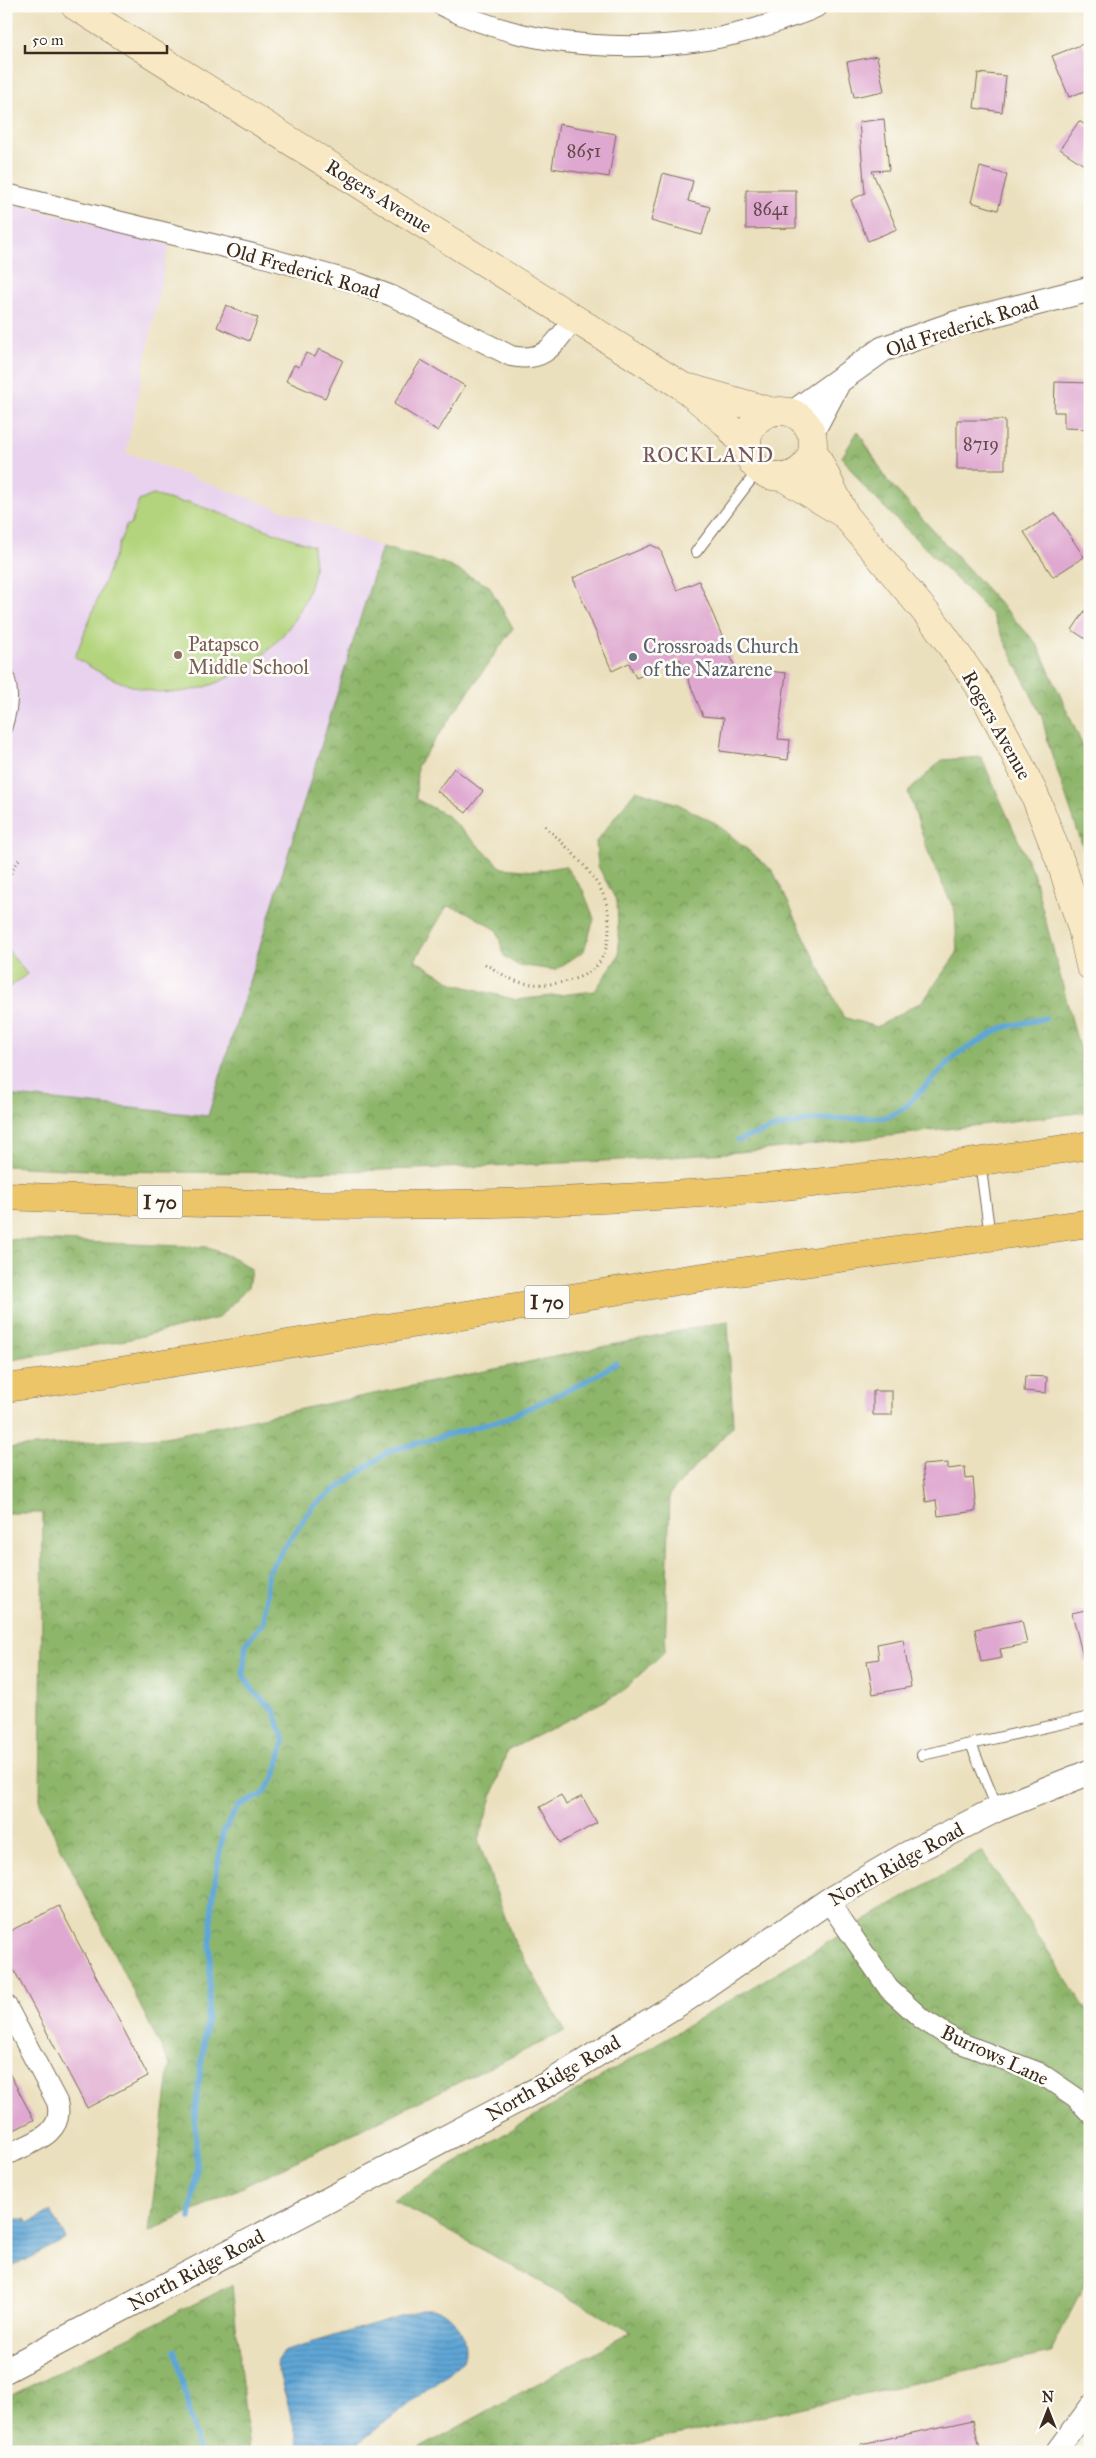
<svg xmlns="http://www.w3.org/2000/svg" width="1096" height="2458" font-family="'IM FELL Great Primer',serif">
	<defs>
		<pattern id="forest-crowns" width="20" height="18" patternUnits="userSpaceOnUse" patternTransform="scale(1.25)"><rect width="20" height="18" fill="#8eb66b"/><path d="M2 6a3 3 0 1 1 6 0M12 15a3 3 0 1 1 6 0" fill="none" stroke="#759457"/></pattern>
		<pattern id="water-rules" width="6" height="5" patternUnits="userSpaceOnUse" patternTransform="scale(1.25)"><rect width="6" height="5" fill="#5fa6d6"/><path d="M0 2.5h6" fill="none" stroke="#5087ad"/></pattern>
	</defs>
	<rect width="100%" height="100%" fill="#fdfcf7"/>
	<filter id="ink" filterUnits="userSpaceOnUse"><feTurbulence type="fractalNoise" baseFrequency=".02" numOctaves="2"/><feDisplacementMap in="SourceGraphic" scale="10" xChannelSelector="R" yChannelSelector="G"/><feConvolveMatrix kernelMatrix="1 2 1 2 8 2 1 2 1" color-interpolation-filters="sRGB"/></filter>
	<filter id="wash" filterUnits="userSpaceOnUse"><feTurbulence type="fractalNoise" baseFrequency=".0096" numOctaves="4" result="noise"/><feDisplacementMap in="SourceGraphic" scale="20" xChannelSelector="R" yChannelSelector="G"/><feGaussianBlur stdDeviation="1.12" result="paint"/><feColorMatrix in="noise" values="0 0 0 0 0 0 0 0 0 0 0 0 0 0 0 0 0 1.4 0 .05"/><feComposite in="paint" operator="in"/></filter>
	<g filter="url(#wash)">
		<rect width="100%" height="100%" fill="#ebe0be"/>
		<path fill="#e8d2ee" d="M6,202L169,244L126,453L382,547L208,1116L6,1095Z"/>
		<path fill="url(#forest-crowns)" stroke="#647044" d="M858,431L887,480L1037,644L1090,762V868L1049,746L1042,717L992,615L865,488L842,457Z
			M382,547L443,563L489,586L513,628L417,766L416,799L446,815L502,868L535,871L565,866L583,890L594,919L584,951L555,970L517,965L504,956L497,930L465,911L447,906L415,960L455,984L516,1000L595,991L619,955L617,902L598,866L596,842L636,790L678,804L717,824L773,871L843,1017L877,1027L924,1000L957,953L955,911L931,860L908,792L942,760L981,757L1033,873L1080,1051L1087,1112C992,1123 896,1136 801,1146C698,1157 594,1162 491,1166C329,1173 168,1176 6,1166V1095L208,1116Z
			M6,1239L206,1247L234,1258L251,1269L248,1288L218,1318L126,1340L6,1361Z
			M728,1321L733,1426L670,1494L665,1651L620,1693L507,1751L478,1840L512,1937L565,2031L149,2232L170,2065L40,1806L43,1513H6V1448L165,1437Z
			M982,1851L1090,2015V2274L1050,2353L599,2452H413L631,2332L393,2200Z
			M232,2285L249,2452H10L6,2447V2398Z"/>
		<path fill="#b3d47b" stroke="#777f4c" d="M153,495L182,503L188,502L313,546C313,553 315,562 314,569C304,639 222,703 152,691C124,686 98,673 75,657L126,526L131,524L139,501Z
			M6,948L27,974L6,990Z"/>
		<path fill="url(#water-rules)" stroke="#4d687a" d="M51,2211L66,2239L6,2270V2235L13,2231L10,2224L13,2219H25L29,2223Z
			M424,2309C431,2309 441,2309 447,2314C461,2325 469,2344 463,2361L356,2445L343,2452H301L276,2362L283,2351Z"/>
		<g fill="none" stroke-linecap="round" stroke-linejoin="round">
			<path stroke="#5fa6d6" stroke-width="5.5" d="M738,1140L778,1127L813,1120L887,1117L903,1109L957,1054L1002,1028L1045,1018
				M190,2218L197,2168L195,2114L209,2003L212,1902L223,1832L238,1806L262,1795L275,1777L284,1741L274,1710L254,1692L243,1674L246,1643L264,1622L268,1572L313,1506L389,1451L505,1419L585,1382L616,1363
				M175,2350L199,2452"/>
		</g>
		<g id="blocks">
			<path fill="#dfa8d0" d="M1083,44L1090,60V89L1069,97L1052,56Z
				M877,56L884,91L854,97L847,62Z
				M978,73L1006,76L1002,112L974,108Z
				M884,119L889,170L872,171L897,229L868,241L851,200L865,193L859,122Z
				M1079,121L1090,128V169L1060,149Z
				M559,124L616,134L609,177L552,168Z
				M980,167L1007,175L998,210L971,202Z
				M663,173L693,181L688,201L710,207L702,235L651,221Z
				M746,190H796V228L746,229Z
				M226,305L258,318L249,341L217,327Z
				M319,349L343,360L325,398L286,381L294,365L299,367L306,353L315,357Z
				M421,360L465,386L438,431L394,404Z
				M1055,382L1090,383V429L1064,428V412H1054Z
				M957,420H1005V469H957Z
				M1055,513L1084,557L1053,577L1024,532Z
				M651,545L660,549L677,590L699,581L735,667L786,673L778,739L790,740L788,760L720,751L724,718L703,716L680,659L636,678L629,663L612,671L573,578Z
				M1090,603V642L1072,630Z
				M454,768L483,791L466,813L437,791Z
				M1025,1376L1047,1377L1046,1393L1024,1391Z
				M873,1391H892V1415H873Z
				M948,1463V1469L965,1467L966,1479L973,1478L976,1511L938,1516L936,1500L926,1502L922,1465Z
				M1090,1609V1661H1084L1072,1613Z
				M1022,1620L1027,1644L1000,1649L1002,1658L981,1662L975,1629Z
				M903,1639L911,1687L873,1694L867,1661L879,1659L877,1644Z
				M561,1795L566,1805L582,1796L597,1823L560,1843L540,1807Z
				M59,1906L148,2076L87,2108L6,1955V1933Z
				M6,2067L34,2120L6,2134Z
				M973,2420L981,2452H861V2444Z"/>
		</g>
	</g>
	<g filter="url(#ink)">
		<use href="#blocks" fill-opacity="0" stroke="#796a56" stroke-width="1"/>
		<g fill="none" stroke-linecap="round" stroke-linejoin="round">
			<g stroke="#796a56" stroke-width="12">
				<path id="service" d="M696,552L759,469
					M6,668C15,689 13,708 6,729
					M980,1162L990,1236
					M971,1744L997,1808
					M922,1755L1090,1717"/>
			</g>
			<g stroke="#796a56" stroke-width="22">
				<path id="minor" d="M443,6C541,55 678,58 779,21C792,16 806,13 818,6
					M6,194L253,254L358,283L392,296L511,356C546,363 554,344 574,319
					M828,1901L889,1989L922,2019L958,2042L1040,2073L1075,2097L1090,2113
					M6,2005L57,2102C66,2135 30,2143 6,2155
					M1056,2452L1090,2406"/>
			</g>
			<g stroke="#796a56" stroke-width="27">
				<path id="tertiary" d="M792,414L883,349L958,323L1090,289
					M811,433L837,384
					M6,2370L550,2083L689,1997L828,1901L904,1856L997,1809L1090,1772"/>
			</g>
			<g stroke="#796a56" stroke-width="29">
				<path id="secondary" d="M75,6L682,386L726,423L748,450
					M690,388L773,412
					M747 444a33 33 0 1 1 66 0a33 33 0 1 1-66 0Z
					M813,450L845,515L937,626L978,684L1009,742L1035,796L1062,866L1082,929L1090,966
					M783,477L845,515"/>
			</g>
			<g stroke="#796a56" stroke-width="29">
				<path id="motorway" d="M6,1196C228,1206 450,1210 672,1195C812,1187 952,1166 1090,1145
					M6,1388L71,1379L689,1279L1090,1223"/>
			</g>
			<path stroke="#796a56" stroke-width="3" stroke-dasharray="1 4" stroke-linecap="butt" d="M6,882L19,859
				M485,964C496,970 508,979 519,982C542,987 570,984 589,972C613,958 613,913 602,892C588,865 563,844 542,823"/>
			<use href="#service" stroke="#fff" stroke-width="10"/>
			<use href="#minor" stroke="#fff" stroke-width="20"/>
			<use href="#tertiary" stroke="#fff" stroke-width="25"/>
			<use href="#secondary" stroke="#f8e8c3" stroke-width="28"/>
			<use href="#motorway" stroke="#edc569" stroke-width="28"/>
		</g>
	</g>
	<circle fill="#8d6e63" stroke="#fdfcf7" stroke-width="2" cx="178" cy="655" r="5"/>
	<circle fill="#6b7280" stroke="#fdfcf7" stroke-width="2" cx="633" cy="657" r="5"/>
	<g text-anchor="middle" stroke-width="5" stroke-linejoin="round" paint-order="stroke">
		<g font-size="18" fill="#644a4a">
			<text x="584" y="157">8651</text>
			<text x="771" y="215">8641</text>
			<text x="981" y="450">8719</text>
		</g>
		<g fill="#fdfcf7" stroke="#75695f" stroke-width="1">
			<rect x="137.5" y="1185.5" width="45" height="33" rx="4"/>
			<rect x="524.5" y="1285.5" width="45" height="33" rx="4"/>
		</g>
		<g font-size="19" font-weight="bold" fill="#3b2a1e">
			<text x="160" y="1209">I 70</text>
			<text x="547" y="1309">I 70</text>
		</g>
		<g font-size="20" fill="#3b2a1e" stroke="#fdfcf7">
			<text transform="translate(379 196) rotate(32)" y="7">Rogers Avenue</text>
			<text transform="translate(303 270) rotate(16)" y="7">Old Frederick Road</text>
			<text transform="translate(962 326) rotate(-18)" y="7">Old Frederick Road</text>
			<text transform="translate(997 725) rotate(61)" y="7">Rogers Avenue</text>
			<text transform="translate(896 1864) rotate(-29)" y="7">North Ridge Road</text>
			<text transform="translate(995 2055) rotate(25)" y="7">Burrows Lane</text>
			<text transform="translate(553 2078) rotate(-30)" y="7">North Ridge Road</text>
			<text transform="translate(196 2270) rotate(-28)" y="7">North Ridge Road</text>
		</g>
		<g font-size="20" fill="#785e54" stroke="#fdfcf7" text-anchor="start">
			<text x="188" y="651">Patapsco<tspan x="188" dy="23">Middle School</tspan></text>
		</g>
		<g font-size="20" fill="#5b616d" stroke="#fdfcf7" text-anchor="start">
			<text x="643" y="653">Crossroads Church<tspan x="643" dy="23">of the Nazarene</tspan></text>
		</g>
		<g font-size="21" letter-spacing="1" fill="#74565c" stroke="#fdfcf7">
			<text x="708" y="462">ROCKLAND</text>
		</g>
	</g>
	<rect width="1096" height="2458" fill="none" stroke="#fdfcf7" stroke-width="25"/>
	<g transform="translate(1048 2410)" stroke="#fdfcf7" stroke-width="4" paint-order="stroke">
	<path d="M0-4L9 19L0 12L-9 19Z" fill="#3b2a1e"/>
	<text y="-8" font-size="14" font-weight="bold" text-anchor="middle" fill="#3b2a1e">N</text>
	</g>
	<path d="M25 45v8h142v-8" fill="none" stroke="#3b2a1e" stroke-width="2.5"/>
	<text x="32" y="45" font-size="15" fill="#3b2a1e" stroke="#fdfcf7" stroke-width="4" paint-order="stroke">50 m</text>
</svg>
